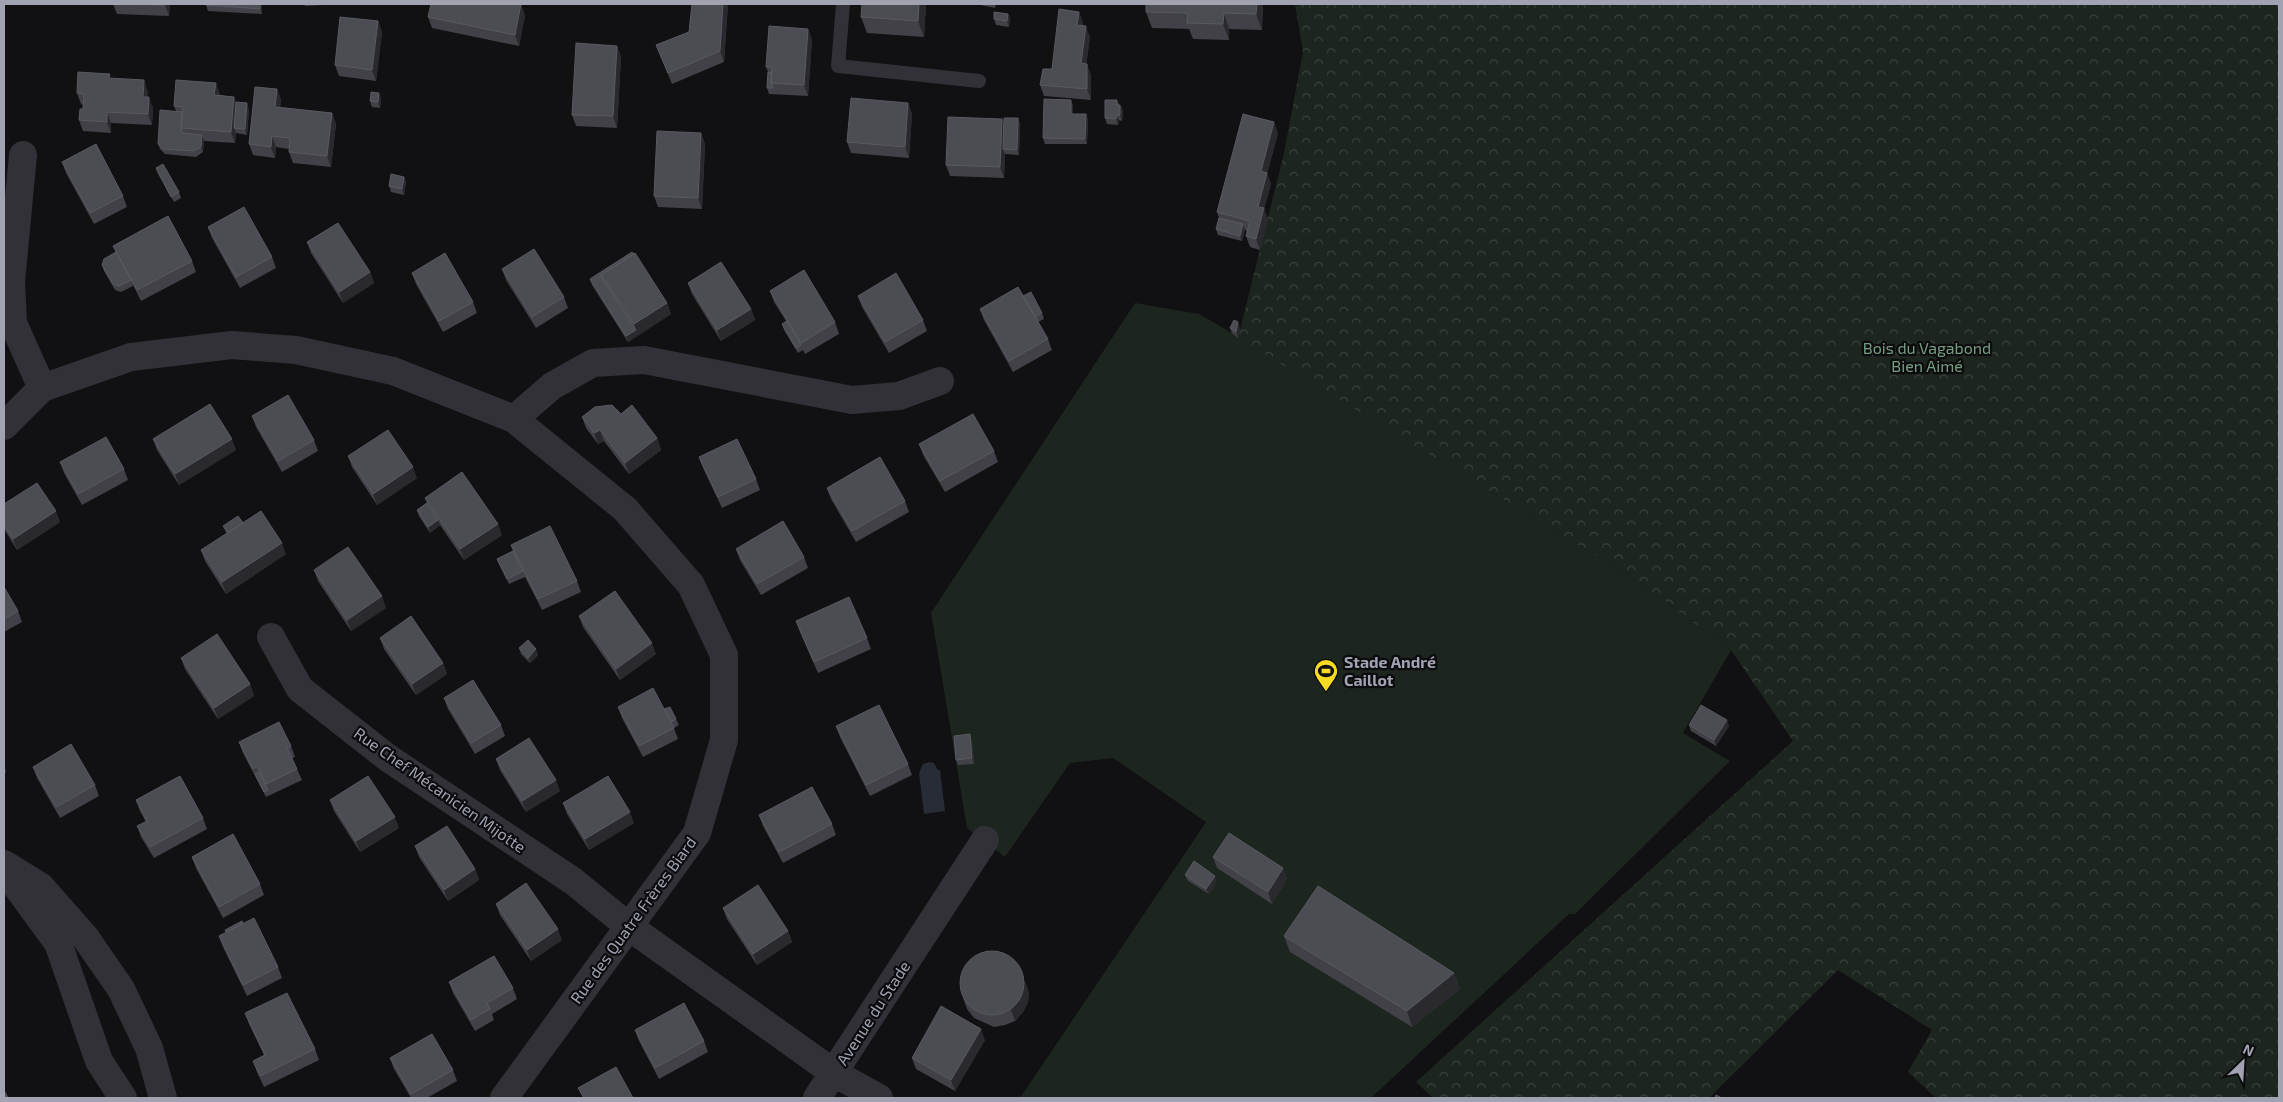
<svg xmlns="http://www.w3.org/2000/svg" width="2283" height="1102" font-family="'Exo 2',sans-serif">
	<defs>
		<pattern id="forest-crowns" width="20" height="18" patternUnits="userSpaceOnUse" patternTransform="scale(1.25)"><rect width="20" height="18" fill="#1d251f"/><path d="M2 6a3 3 0 1 1 6 0M12 15a3 3 0 1 1 6 0" fill="none" stroke="#3b423d"/></pattern>
	</defs>
	<rect width="100%" height="100%" fill="#111012"/>
	<path fill="#1d251f" d="M1135,303L1199,314L1232,333L1633,578L1731,650L1683,733L1730,761L1575,914H1569L1371,1098H1020L1206,822L1113,758L1070,763L1005,857L967,828L931,613Z"/>
	<path fill="url(#forest-crowns)" d="M1295,4H2279V1098H1936L1908,1072L1932,1030L1838,970L1709,1098H1433L1416,1082L1793,741L1731,650L1633,578L1238,338L1284,153L1303,52Z"/>
	<path fill="#272c36" d="M930,762L934,763L938,770H940L945,811L924,814L919,773L923,764Z"/>
	<g fill="none" stroke-linecap="round" stroke-linejoin="round">
		<path stroke="#313137" stroke-width="14" d="M843,4L838,66L979,81"/>
		<path stroke="#313137" stroke-width="28" d="M23,155L11,282L13,323L42,388
			M514,419L552,386L593,363L644,360L852,400L899,396L940,381
			M4,426L42,388L131,357L232,345L296,350L393,371L514,419L625,509L691,585L724,655V740L697,833L504,1098
			M271,637L300,689L388,758L573,881L628,926L834,1073L879,1098
			M4,864L41,887L85,937L121,989L149,1048L163,1098
			M6,872L58,943L99,1061L123,1098
			M817,1098L985,840"/>
	</g>
	<path fill="#414147" d="M113,4H170L169,16L117,14Z
		M262,4V14L208,11L206,5Z
		M304,4H323V5L305,6Z
		M728,4L724,62L672,84L656,45L689,32Z
		M926,4L924,37L867,33L861,17Z
		M976,4H996L995,8Z
		M1146,4H1263L1262,30L1229,29V40L1193,39L1189,29L1152,28L1146,12Z
		M1079,12L1083,23L1082,26L1090,37L1086,64L1091,75V100L1044,96L1040,85L1052,69Z
		M1008,14L1010,19L1009,27L996,25L994,19Z
		M525,15L519,46L432,28L428,17Z
		M378,21L382,32L376,81L339,76L335,65Z
		M808,29L812,40L808,96L769,94L767,88L768,72L766,67Z
		M617,46L621,57L617,128L576,126L572,115Z
		M111,79L148,92L147,97L153,108L152,125L111,123V133L83,131L79,120L83,109V105L81,104L77,93Z
		M277,89L281,100L280,107L332,113L336,124L331,167L293,163L289,152V149L276,147L275,158L253,155L249,144Z
		M379,93L381,99L380,108L372,107L370,101Z
		M220,94V95L234,97L236,102L249,109L247,135L236,133L235,143L204,141L203,152L196,157L165,154L160,149L158,144L176,111L174,106Z
		M1117,100L1119,105H1120L1123,111L1122,121L1119,120L1118,125L1107,124L1105,118Z
		M908,103L912,114L909,158L851,153L847,142Z
		M1073,105V114H1086L1088,120L1087,144H1045L1043,138Z
		M1018,118L1020,124L1019,155L1005,154L1004,178L950,176L946,165L1002,119L1004,125Z
		M701,133L705,144L702,209L658,207L654,196Z
		M1278,133L1267,174L1271,184L1264,209L1268,219L1260,250L1250,247L1246,236L1247,231L1245,230L1242,241L1218,235L1216,229L1219,218L1217,212Z
		M62,162L123,196L127,207L94,224L66,173Z
		M156,168L179,192L181,198L174,202L158,174Z
		M404,177L406,182L404,195L391,192L389,186Z
		M208,227L272,257L276,268L240,288L212,238Z
		M307,242L370,272L374,283L343,303L311,253Z
		M113,246L192,261L196,272L141,301L132,283L133,286L121,292L115,290L104,271L102,265L116,252Z
		M632,252L667,303L671,314L628,342L592,285L590,279Z
		M502,269L564,297L568,308L536,328L506,280Z
		M412,273L473,302L477,313L443,332L416,284Z
		M688,283L751,309L755,320L721,341L692,294Z
		M770,291L835,322L839,334L805,354L803,350L798,353L784,330L782,324L786,321L774,302Z
		M858,296L923,320L927,331L889,353L862,307Z
		M1023,296L1042,313L1044,319L1038,322L1048,339L1052,350L1013,372L984,320L980,309Z
		M1230,328H1240L1238,338L1232,333Z
		M252,416L314,440L318,451L282,472L256,427Z
		M582,417L657,438L661,450L629,474L604,441L598,444L586,428Z
		M153,439L236,450L179,485L157,450Z
		M919,444L994,451L998,462L945,492L923,455Z
		M348,456L417,478L377,505L352,467Z
		M699,457L756,479L760,490L722,508L703,468Z
		M60,462L124,469L128,480L82,505L64,473Z
		M827,488L905,501L909,512L856,542L831,499Z
		M425,498L502,535L464,560L440,525L430,533L419,516L417,510L427,503Z
		M4,504L60,522L17,550L4,529Z
		M243,523L286,554L226,594L205,561L201,550L227,534L223,526Z
		M511,545L577,581L581,592L542,610L525,577L509,584L499,564L497,559L513,551Z
		M736,549L804,557L808,568L761,595L740,560Z
		M314,570L386,608L351,631L318,581Z
		M4,587L18,611L22,622L4,632Z
		M579,616L656,654L620,680L583,627Z
		M796,621L867,638L871,649L818,673L800,632Z
		M380,638L443,663L447,674L416,695L384,649Z
		M519,648L538,655L530,663L521,654Z
		M181,658L250,684L254,696L218,719L185,669Z
		M444,698L501,725L505,736L475,754L448,709Z
		M618,707L664,709L676,719L679,725L674,728L678,739L643,757L622,718Z
		M1689,725L1729,726L1716,746L1691,731Z
		M836,726L908,764L912,775L870,796L840,737Z
		M972,740L974,764L958,765L956,760Z
		M239,742L291,746L295,757L292,758L302,780L266,797L243,753Z
		M496,759L560,791L526,812L500,770Z
		M4,765L6,772L4,774Z
		M33,767L95,785L99,796L60,818L37,778Z
		M136,800L203,818L207,829L154,858L141,837L137,826L146,822L140,811Z
		M330,800L399,828L360,852L334,811Z
		M563,803L634,823L589,850L567,814Z
		M759,815L832,824L836,835L783,863L763,826Z
		M415,846L475,869L479,880L448,901L419,857Z
		M192,857L260,884L264,895L223,918L196,868Z
		M1213,857L1283,868L1287,879L1272,904L1217,868Z
		M1185,875L1217,881L1209,894L1188,881Z
		M496,904L562,940L531,961L500,915Z
		M723,908L788,931L792,942L757,965L727,919Z
		M243,923L278,967L282,978L247,996L223,947L219,936Z
		M1284,936L1454,973L1460,989L1412,1027L1290,952Z
		M449,982L513,988L517,999L492,1014L494,1020L475,1031L453,993Z
		M1029,992L1028,1002L1023,1012L1015,1021L1005,1025L994,1027L974,1018L967,1009L963,998Z
		M245,1013L315,1049L319,1060L264,1087L257,1072L253,1061L264,1055L249,1024Z
		M635,1030L704,1041L708,1052L659,1079L639,1041Z
		M985,1040L955,1091L916,1069L912,1058Z
		M390,1058L453,1070L457,1081L427,1098H411L394,1069Z"/>
	<path fill="#2a292d" d="M166,4H170L169,16L165,5Z
		M260,4H262V14L260,9Z
		M521,4L525,15L519,46L515,35Z
		M723,4H728L724,62L720,51Z
		M919,4H926L924,37L918,21Z
		M1257,4H1263L1262,30L1256,14Z
		M1079,12L1083,23L1081,36L1077,25Z
		M1224,13L1229,29V40L1223,24Z
		M1008,14L1010,19L1009,27L1007,21Z
		M378,21L382,32L376,81L372,70Z
		M1086,26L1090,37L1085,74L1081,63Z
		M808,29L812,40L808,96L804,85Z
		M617,46L621,57L617,128L613,116Z
		M1087,64L1091,75V100L1087,89Z
		M144,80L148,92L147,108L143,97Z
		M216,83L220,94L218,106L214,95Z
		M277,89L281,100L279,118L275,107Z
		M379,93L381,99L380,108L378,102Z
		M149,97L153,108L152,125L148,114Z
		M234,97L238,108L234,128L236,133L235,143L231,132Z
		M1071,100L1073,105V119L1071,114Z
		M247,103L249,109L247,135L245,129Z
		M908,103L912,114L909,158L905,147Z
		M1120,105L1123,111L1122,121L1120,115Z
		M107,112L111,123V133L107,122Z
		M332,113L336,124L331,167L327,156Z
		M1086,114L1088,120L1087,144L1085,139Z
		M1117,115L1119,120L1118,125L1116,119Z
		M1018,118L1020,124L1019,155L1017,150Z
		M1002,119L1006,130L1003,149L1005,154L1004,178L1000,167Z
		M1274,122L1278,133L1267,174L1271,184L1264,209L1268,219L1260,250L1256,239L1261,171Z
		M701,133L705,144L702,209L698,198Z
		M202,135L204,141L203,152L201,147Z
		M272,136L276,147L275,158L271,147Z
		M404,177L406,182L404,195L402,189Z
		M1243,224L1245,230L1242,241L1240,236Z
		M370,272L374,283L343,303L339,292Z
		M667,303L671,314L628,342L626,336L636,330L634,324Z
		M751,309L755,320L721,341L717,330Z
		M1238,322L1240,328L1238,338L1236,332Z
		M600,430L604,441L598,444L594,433Z
		M657,438L661,450L629,474L625,463Z
		M232,439L236,450L179,485L175,474Z
		M413,467L417,478L377,505L373,494Z
		M56,511L60,522L17,550L13,539Z
		M438,520L440,525L430,533L428,527Z
		M498,524L502,535L464,560L460,549Z
		M282,543L286,554L226,594L222,582Z
		M382,596L386,608L351,631L347,620Z
		M652,643L656,654L620,680L616,669Z
		M536,649L538,655L530,663L528,658Z
		M443,663L447,674L416,695L412,684Z
		M250,684L254,696L218,719L214,708Z
		M1727,720L1729,726L1716,746L1714,740Z
		M970,734L972,740L974,764L972,758Z
		M556,780L560,791L526,812L522,801Z
		M630,812L634,823L589,850L585,839Z
		M395,817L399,828L360,852L356,841Z
		M1283,868L1287,879L1272,904L1268,892Z
		M475,869L479,880L448,901L444,890Z
		M1215,876L1217,881L1209,894L1206,889Z
		M558,929L562,940L531,961L527,950Z
		M788,931L792,942L757,965L753,954Z
		M1454,973L1460,989L1412,1027L1407,1011Z
		M1025,981L1029,992L1028,1002L1023,1012L1015,1021L1011,1010Z
		M981,1029L985,1040L955,1091L951,1080Z"/>
	<path fill="#4c4c53" stroke="#595a62" d="M130,4H166L165,5Z
		M206,4H260V9L206,5Z
		M431,4H521L515,35L428,17Z
		M692,4H723L720,51L668,73L656,45L689,32Z
		M862,4H919L918,21L861,17Z
		M1146,4H1257L1256,14L1224,13L1223,24L1187,23L1188,13L1146,12Z
		M1059,9L1079,12L1077,25L1086,26L1081,63L1087,64V89L1040,85L1043,69H1052Z
		M994,12L1008,14L1007,21L994,19Z
		M340,17L378,21L372,70L335,65Z
		M769,26L808,29L804,85L771,83L772,67H766Z
		M576,43L617,46L613,116L572,115Z
		M78,72L110,74L109,78L144,80L143,97H149L148,114L107,112V122L79,120L80,109H83L84,94L77,93Z
		M768,72L772,73L771,83L773,88H767Z
		M176,80L216,83L214,95L234,97L231,132L181,128L183,107L174,106Z
		M255,87L277,89L275,107L332,113L327,156L289,152L290,138L272,136L271,147L249,144Z
		M371,92L379,93L378,102L370,101Z
		M851,98L908,103L905,147L847,142Z
		M1044,99L1071,100V114H1086L1085,139L1043,138Z
		M1105,100H1117V105H1120V115H1117L1116,119L1105,118Z
		M236,102L247,103L245,129L234,128Z
		M160,110L182,112L181,128L183,133L202,135L201,147L194,151L163,149L158,144Z
		M1243,114L1274,122L1261,171L1267,173L1258,207L1264,208L1256,239L1246,236L1250,221L1217,212Z
		M948,117L1002,119L1000,167L946,165Z
		M1004,118H1018L1017,150L1003,149Z
		M657,131L701,133L698,198L654,196Z
		M96,144L123,196L90,213L62,162Z
		M163,164L179,192L171,197L156,168Z
		M391,174L404,177L402,189L389,186Z
		M244,207L272,257L236,277L208,227Z
		M168,216L192,261L137,290L113,246Z
		M1219,218L1243,224L1240,236L1216,229Z
		M338,223L370,272L339,292L307,242Z
		M534,249L564,297L532,317L502,269Z
		M116,252L131,280L119,286L113,284L102,265L104,259Z
		M632,252L634,254L601,275L603,280L636,330L626,336L590,279Z
		M445,253L473,302L439,321L412,273Z
		M635,253L667,303L634,324L601,275Z
		M721,262L751,309L717,330L688,283Z
		M804,270L835,322L801,343L770,291Z
		M896,273L923,320L885,342L858,296Z
		M1018,287L1048,339L1009,361L980,309Z
		M1031,292L1042,313L1035,317L1023,296Z
		M1234,320L1238,322L1236,332L1230,328Z
		M787,321L801,345L796,348L782,324Z
		M288,395L314,440L278,461L252,416Z
		M210,404L232,439L175,474L153,439Z
		M612,405L621,414L632,405L657,438L625,463L600,430L594,433L582,417L595,407Z
		M973,414L994,451L940,481L919,444Z
		M388,430L413,467L373,494L348,456Z
		M106,437L124,469L78,494L60,462Z
		M737,439L756,479L718,497L699,457Z
		M880,457L905,501L852,531L827,488Z
		M462,472L498,524L460,549L425,498Z
		M37,483L56,511L13,539L4,525V504Z
		M427,503L438,520L428,527L417,510Z
		M261,511L282,543L222,582L201,550Z
		M238,516L243,523L228,533L223,526Z
		M783,521L804,557L757,584L736,549Z
		M550,526L577,581L538,599L511,545Z
		M348,547L382,596L347,620L314,570Z
		M513,551L523,571L507,579L497,559Z
		M4,587L18,611L4,619Z
		M615,591L652,643L616,669L579,616Z
		M849,597L867,638L814,662L796,621Z
		M411,616L443,663L412,684L380,638Z
		M217,634L250,684L214,708L181,658Z
		M528,640L536,649L528,658L519,648Z
		M473,680L501,725L471,743L444,698Z
		M653,688L674,728L639,746L618,707Z
		M879,705L908,764L866,785L836,726Z
		M1701,705L1727,720L1714,740L1689,725Z
		M670,707L676,719L671,722L664,709Z
		M279,722L291,746L287,748L297,769L266,784L257,766L253,769L239,742Z
		M970,734L972,758L956,760L954,736Z
		M529,738L556,780L522,801L496,759Z
		M71,744L95,785L56,807L33,767Z
		M259,772L268,790L264,792L255,774Z
		M180,776L203,818L150,847L137,826L147,821L136,800Z
		M368,776L395,817L356,841L330,800Z
		M608,776L630,812L585,839L563,803Z
		M812,787L832,824L779,852L759,815Z
		M447,826L475,869L444,890L415,846Z
		M1229,833L1283,868L1268,892L1213,857Z
		M233,834L260,884L219,907L192,857Z
		M1194,861L1215,876L1206,889L1185,875Z
		M526,883L558,929L527,950L496,904Z
		M758,885L788,931L753,954L723,908Z
		M1318,886L1454,973L1407,1011L1284,936Z
		M254,918L278,967L243,985L219,936Z
		M242,921L243,923L226,932L225,930Z
		M960 983a32 32 0 1 1 64 0a32 32 0 1 1-64 0Z
		M494,956L513,988L487,1003L490,1009L471,1020L449,982Z
		M287,993L315,1049L260,1076L253,1061L265,1055L245,1013Z
		M684,1003L704,1041L655,1068L635,1030Z
		M941,1006L981,1029L951,1080L912,1058Z
		M432,1034L453,1070L411,1094L390,1058Z
		M616,1067L633,1098H584L578,1088Z
		M4,1090L8,1098H4Z
		M1716,1095L1722,1098H1715Z"/>
	<defs>
		<g id="stadium-pin" transform="scale(1.25)"><path d="M0 17L-7.5 6A9.5 9.5 0 1 1 7.5 6Z" fill="#f7da23" stroke="#0c0b0d"/><path d="M0-5a6.5 5 0 1 0 0 10a6.5 5 0 1 0 0-10ZM-3.5-1.8h7v3.6h-7Z" fill="#111"/></g>
	</defs>
	<g fill-rule="evenodd">
		<use href="#stadium-pin" x="1326" y="671"/>
	</g>
	<g text-anchor="middle" stroke-width="4.5" stroke-linejoin="round" paint-order="stroke">
		<g font-size="16" fill="#779f81" stroke="#0c0b0d">
			<text x="1927" y="354">Bois du Vagabond<tspan x="1927" dy="18">Bien Aimé</tspan></text>
		</g>
		<g font-size="16" font-weight="bold" fill="#a1a3b3" stroke="#0c0b0d" text-anchor="start">
			<text x="1344" y="668">Stade André<tspan x="1344" dy="18">Caillot</tspan></text>
		</g>
		<g font-size="16" fill="#a1a3b3" stroke="#0c0b0d">
			<text transform="translate(440 790) rotate(35)" y="6">Rue Chef Mécanicien Mijotte</text>
			<text transform="translate(633 920) rotate(-54)" y="6">Rue des Quatre Frères Biard</text>
			<text transform="translate(873 1013) rotate(-57)" y="6">Avenue du Stade</text>
		</g>
	</g>
	<rect width="2283" height="1102" fill="none" stroke="#a1a3b3" stroke-width="10"/>
	<g transform="translate(2243 1062) rotate(25)" stroke="#0c0b0d" stroke-width="4" paint-order="stroke">
	<path d="M0-4L9 19L0 12L-9 19Z" fill="#a1a3b3"/>
	<text y="-8" font-size="14" font-weight="bold" text-anchor="middle" fill="#a1a3b3">N</text>
	</g>
</svg>
